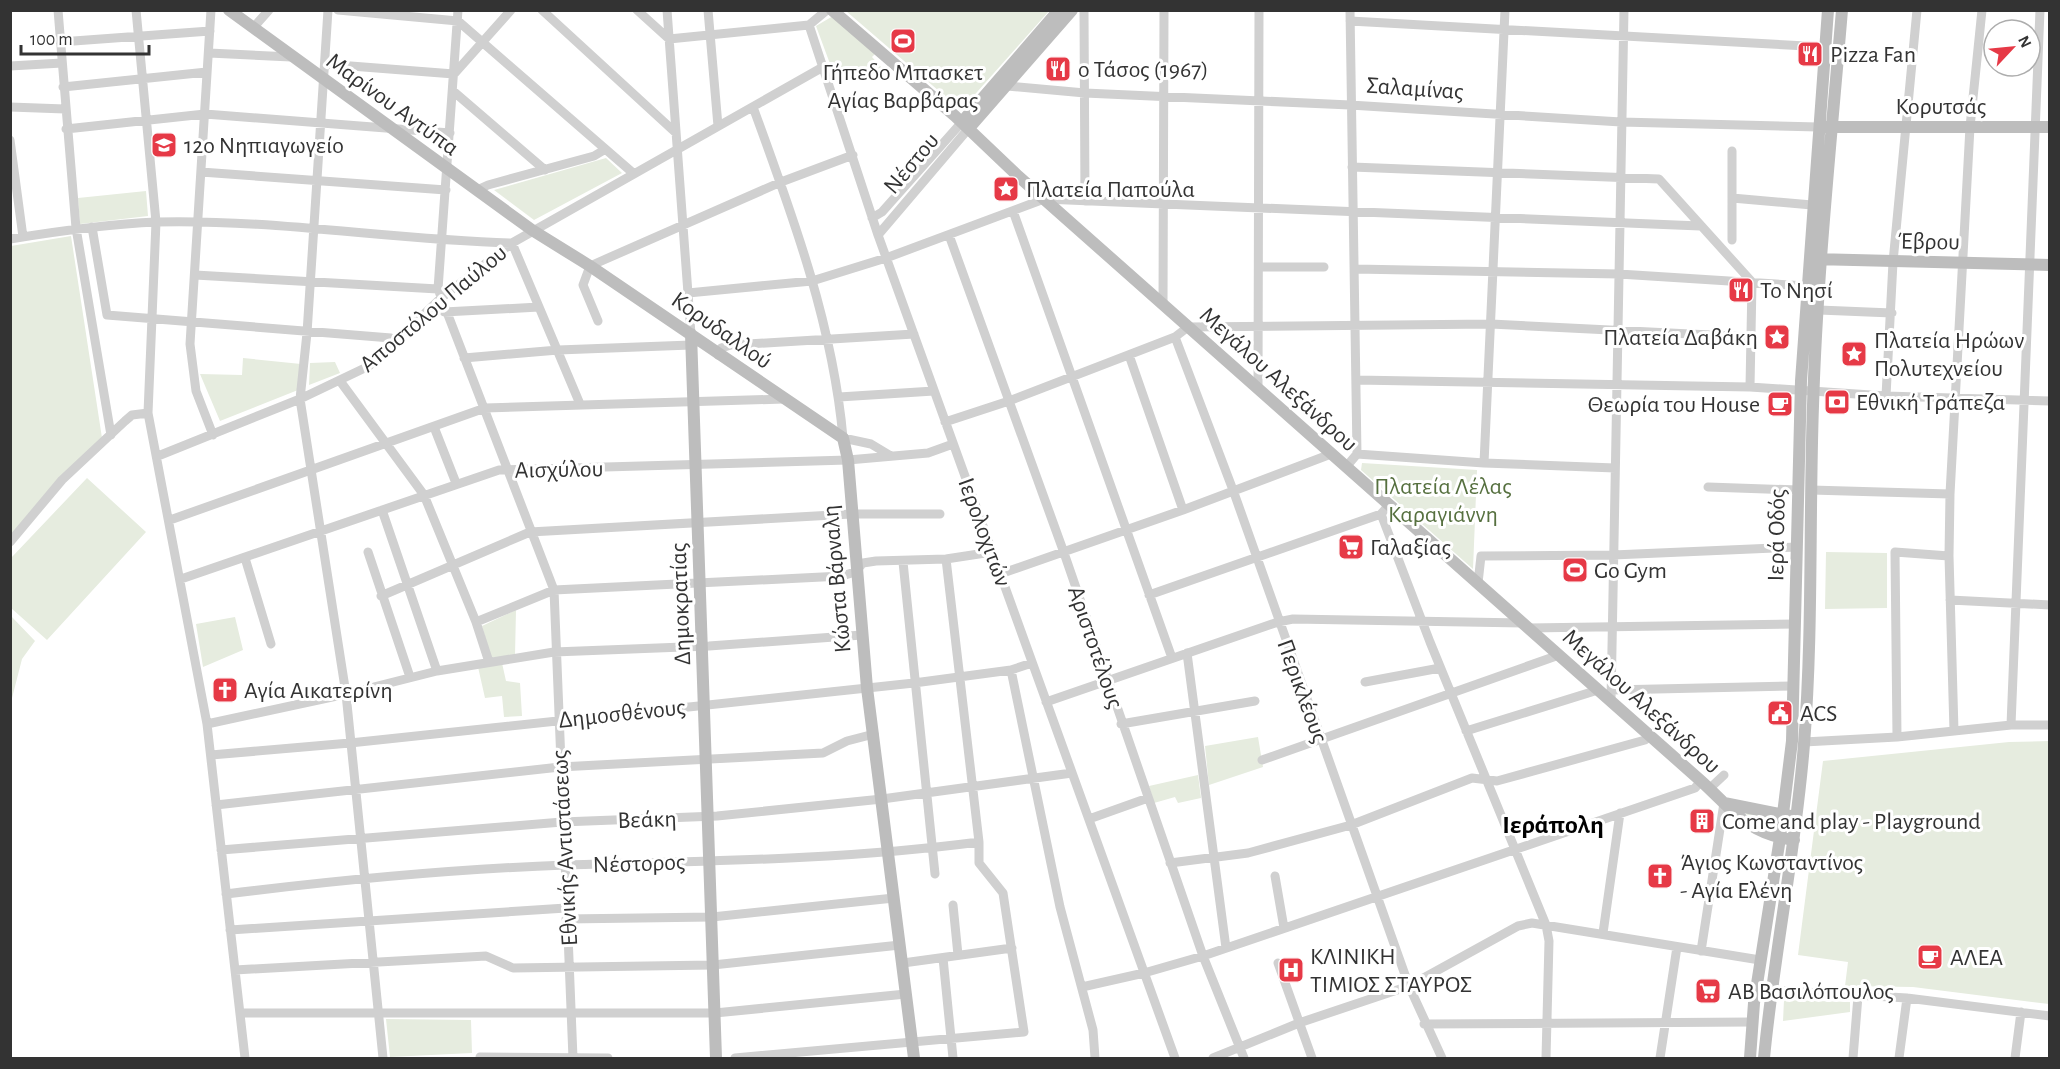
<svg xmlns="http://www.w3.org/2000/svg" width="2060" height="1069" font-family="'Alegreya Sans',sans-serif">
	<rect width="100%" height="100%" fill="#fff"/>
	<path fill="#e6ecdf" d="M846,11H1049L961,110Z
		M833,16L876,53L872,57L882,68L836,80L816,26Z
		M606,158L622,173L534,220L494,190Z
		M146,191L148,216L80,224L78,198Z
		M71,236L102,438L11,535V246Z
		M243,358L301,364L298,390L220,421L200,374L242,375Z
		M335,362L340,373L309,385L310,363Z
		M1362,463L1477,470L1473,569L1361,470Z
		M87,478L146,532L47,640L11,608V558Z
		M1826,552L1887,553V608L1825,609Z
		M516,610L515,655L491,658L482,626Z
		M11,616L35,641L22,659L11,702Z
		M235,617L243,650L203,667L196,624Z
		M502,663L506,681L520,683L522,716L504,717L502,696L485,698L478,667Z
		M1258,737L1263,767L1209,785L1205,746Z
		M2049,741V1004L1913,987L1845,986L1848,962L1798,955L1823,761L2009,742Z
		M1198,775L1201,798L1178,803L1175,797L1154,803L1149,786Z
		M1740,810L1773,817L1771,830Z
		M1784,1000L1850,1002V1012L1783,1021Z
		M386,1019L471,1020L472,1053L390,1057Z"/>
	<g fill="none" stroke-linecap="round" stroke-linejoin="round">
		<path stroke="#d0d0d0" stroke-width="9" d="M58,10L76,228L111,435
			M136,10L156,222L148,413L207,724L245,1058
			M211,10L190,344L196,391L213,435
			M328,10L307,333L300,399L346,694L383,1058
			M338,10L458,21L633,173
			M458,10L438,289L554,590L573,1058
			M542,10L676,133
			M637,10L669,39L809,25
			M667,10L691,334
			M708,10L718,126
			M827,10L809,25L878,235L1175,1058
			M1084,10L1085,201
			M1350,21L1825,47
			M253,28L269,10
			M60,42L210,31
			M209,53L291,57
			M325,64L454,74L511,10
			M10,66L62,63
			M1003,82L1007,86L1085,93L1350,105L1621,122L1818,127
			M63,87L207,72
			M453,91L545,170
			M10,107L65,109
			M753,107C792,214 833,324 843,438L871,444L891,456
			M66,129L205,114L450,133
			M10,140L23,237
			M1732,151V240
			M1352,167L1659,179L1752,282
			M201,172L446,190
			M477,190L488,185L594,156L604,150
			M1732,198L1812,205
			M1013,211L1172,658
			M872,218L882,212L962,122
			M92,227L107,315L391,338L395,342
			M878,235L969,128
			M949,235L1063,550L1203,956L1244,1058
			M10,239C59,231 107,224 156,222C274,219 393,240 512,243L580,404
			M1259,267H1324
			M1355,269L1619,274L1806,286
			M195,275L438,289
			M688,293L812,281L886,258L1044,199L1700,226
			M1163,305L1164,10
			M1819,310L1892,313
			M444,312L539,307
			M598,321L583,285L590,266L781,182L853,155
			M1175,337L1233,490L1409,986L1442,1058
			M718,355L721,348L731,345L914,334
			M1129,355L1183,510
			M464,358L558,350L691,345
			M1356,380L1750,387L1886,396L2050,401
			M340,381L424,495L476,622L489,662
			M1750,387L1752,282
			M1258,388L1259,10
			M1886,396L1893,262L1917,10
			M839,397L934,391
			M945,422L1009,401L1175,337L1188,327L1491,324L1751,337
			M434,427L456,483
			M1357,454L1484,463L1615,468
			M158,456L300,399L369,366L440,299L512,243L823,67
			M1484,463L1505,10
			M1346,467L1357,454L1350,10
			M1708,487L1798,490
			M1811,490L1950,494
			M1389,505L1381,514L1430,642L1546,925L1549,941L1546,1058
			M382,510L437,671
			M170,520L485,408L784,399
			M10,542L62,480L125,421L132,415L148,413
			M368,552L410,677
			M245,558L271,644
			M903,562L935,874
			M1000,574L1183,510L1331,454
			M181,579L499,470L848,460L928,453L953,444
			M1478,583L1481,556L1613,555L1797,547
			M1149,595L1381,514
			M381,596L530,532L851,514H940
			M1950,600L2050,605
			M476,622L554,590L842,576L855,572L863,563L876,561L946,559L992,552
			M1529,628L1795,624
			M1187,653L1226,948
			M1011,670L1060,907L1093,1030L1095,1058
			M1365,682L1440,668
			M1611,690L1793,686
			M1611,701L1624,10
			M1046,702L1278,622L1293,619L1523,623
			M207,724L346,694L437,671L554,652L709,646L862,635
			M1121,724L1255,701
			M2011,725L2040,10
			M1466,731L1598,690
			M1954,731L1949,556L1950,494L1970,127L1982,10
			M1897,737L1895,552L1949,556
			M1804,742L1897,737L2011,725H2050
			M211,755L350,743L914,683L1011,670L1032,663
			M1262,760L1559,655
			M1709,789L1724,775
			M216,805L560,767L823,753L847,741L874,734
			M1089,819L1148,798
			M221,850L562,822L717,816L882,799L1072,773
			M1170,863L1248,853L1351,825L1472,778L1497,781L1645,740L1650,736
			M1275,876L1284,928
			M226,894C339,880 452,869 566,865C704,861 842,860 979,842
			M953,905L958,955
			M566,919L712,917L894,898
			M230,930L566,908
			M1603,933L1620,813
			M1701,951L1724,803
			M943,958L953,1058
			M903,963L1012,948
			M1278,963L1312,1058
			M235,970L486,956L513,968L713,965L900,945
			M1082,987L1144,973L1203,956L1695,788L1701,781
			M1771,990L1907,998L2050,1016
			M240,1013H715L906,994
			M1424,1024L1752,1022
			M480,1057L608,1058
			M735,1058L1024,1032L1003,893L979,863V842L946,559
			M1213,1058L1299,1023L1409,986L1518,926L1532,923L1760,960
			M1660,1058L1677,947
			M1853,1058L1858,996
			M1899,1058L1907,998
			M2015,1058L2021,1012"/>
		<path stroke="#bdbdbd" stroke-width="12" d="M229,10L532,230L590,266L843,438L848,460L867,688L914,1058
			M832,10L955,116L1018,176L1701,781C1733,810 1747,834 1794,840
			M962,122L1059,10
			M1825,127H2050
			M969,128L1072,10
			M1814,259L2050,265
			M691,334L716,1058
			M1724,803L1790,816
			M1750,1058L1754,1003L1780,838L1792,741L1801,381L1828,10
			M1764,1058C1774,953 1796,849 1804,744C1813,632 1809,518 1813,406C1817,274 1831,142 1842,10"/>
	</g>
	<defs>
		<g id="stadium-square" transform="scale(1.35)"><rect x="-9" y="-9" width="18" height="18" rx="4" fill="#e63946" stroke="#fff"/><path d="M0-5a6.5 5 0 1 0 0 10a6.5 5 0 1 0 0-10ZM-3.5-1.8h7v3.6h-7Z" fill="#fff"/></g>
		<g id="restaurant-square" transform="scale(1.35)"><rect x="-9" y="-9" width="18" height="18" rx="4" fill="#e63946" stroke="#fff"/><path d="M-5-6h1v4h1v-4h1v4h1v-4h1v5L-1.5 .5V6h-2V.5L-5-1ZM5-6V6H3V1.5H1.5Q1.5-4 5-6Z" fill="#fff"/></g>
		<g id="school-square" transform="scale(1.35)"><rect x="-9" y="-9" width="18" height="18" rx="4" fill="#e63946" stroke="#fff"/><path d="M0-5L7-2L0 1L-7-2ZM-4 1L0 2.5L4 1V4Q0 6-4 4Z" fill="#fff"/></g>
		<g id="sight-square" transform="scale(1.35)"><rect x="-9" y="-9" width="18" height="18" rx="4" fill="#e63946" stroke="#fff"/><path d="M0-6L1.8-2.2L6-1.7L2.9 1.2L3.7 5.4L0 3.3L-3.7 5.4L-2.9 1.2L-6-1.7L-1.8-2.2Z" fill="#fff"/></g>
		<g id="bank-square" transform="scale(1.35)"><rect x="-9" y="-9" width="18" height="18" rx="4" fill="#e63946" stroke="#fff"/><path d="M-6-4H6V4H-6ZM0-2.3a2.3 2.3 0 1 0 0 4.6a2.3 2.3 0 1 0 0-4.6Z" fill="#fff"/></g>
		<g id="cafe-square" transform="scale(1.35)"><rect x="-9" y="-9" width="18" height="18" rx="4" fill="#e63946" stroke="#fff"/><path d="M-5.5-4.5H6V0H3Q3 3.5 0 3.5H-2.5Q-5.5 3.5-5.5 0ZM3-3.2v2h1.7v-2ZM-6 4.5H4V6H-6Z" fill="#fff"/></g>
		<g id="supermarket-square" transform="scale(1.35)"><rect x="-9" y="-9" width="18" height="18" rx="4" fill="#e63946" stroke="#fff"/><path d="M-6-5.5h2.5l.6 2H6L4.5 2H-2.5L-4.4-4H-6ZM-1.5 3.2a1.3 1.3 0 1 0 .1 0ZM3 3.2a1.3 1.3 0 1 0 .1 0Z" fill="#fff"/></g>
		<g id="church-square" transform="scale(1.35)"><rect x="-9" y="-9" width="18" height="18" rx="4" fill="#e63946" stroke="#fff"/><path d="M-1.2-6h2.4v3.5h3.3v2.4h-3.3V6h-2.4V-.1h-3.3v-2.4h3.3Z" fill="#fff"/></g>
		<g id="civic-square" transform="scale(1.35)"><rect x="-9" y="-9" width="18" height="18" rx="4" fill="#e63946" stroke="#fff"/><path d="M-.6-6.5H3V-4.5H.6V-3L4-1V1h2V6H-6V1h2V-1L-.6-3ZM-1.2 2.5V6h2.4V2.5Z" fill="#fff"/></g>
		<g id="building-square" transform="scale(1.35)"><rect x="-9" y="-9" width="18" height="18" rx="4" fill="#e63946" stroke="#fff"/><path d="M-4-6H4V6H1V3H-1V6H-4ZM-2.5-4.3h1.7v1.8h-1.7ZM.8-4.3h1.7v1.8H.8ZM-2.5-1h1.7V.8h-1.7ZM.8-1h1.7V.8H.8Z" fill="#fff"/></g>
		<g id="hospital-square" transform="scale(1.35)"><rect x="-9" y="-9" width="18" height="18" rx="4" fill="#e63946" stroke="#fff"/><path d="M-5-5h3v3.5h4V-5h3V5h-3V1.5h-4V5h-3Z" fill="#fff"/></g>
	</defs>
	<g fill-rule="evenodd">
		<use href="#stadium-square" x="903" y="41"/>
		<use href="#restaurant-square" x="1810" y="54"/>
		<use href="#restaurant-square" x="1058" y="69"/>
		<use href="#school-square" x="164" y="145"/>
		<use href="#sight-square" x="1006" y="189"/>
		<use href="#restaurant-square" x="1741" y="290"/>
		<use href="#sight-square" x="1777" y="337"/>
		<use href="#sight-square" x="1854" y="354"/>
		<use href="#bank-square" x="1837" y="402"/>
		<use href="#cafe-square" x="1780" y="404"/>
		<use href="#supermarket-square" x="1351" y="547"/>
		<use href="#stadium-square" x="1575" y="570"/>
		<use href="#church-square" x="225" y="690"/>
		<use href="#civic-square" x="1780" y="713"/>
		<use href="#building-square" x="1702" y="821"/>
		<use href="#church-square" x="1660" y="876"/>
		<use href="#cafe-square" x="1930" y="957"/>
		<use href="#hospital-square" x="1291" y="970"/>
		<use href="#supermarket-square" x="1708" y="991"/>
	</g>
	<g text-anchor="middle" stroke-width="6" stroke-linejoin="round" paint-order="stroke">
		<g font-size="24" fill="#333" stroke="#fff" text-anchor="start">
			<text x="1830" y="62">Pizza Fan</text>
			<text x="1078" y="77">ο Τάσος (1967)</text>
			<text x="903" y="80" text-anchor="middle">Γήπεδο Μπασκετ<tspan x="903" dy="28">Αγίας Βαρβάρας</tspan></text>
			<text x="184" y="153">12ο Νηπιαγωγείο</text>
			<text x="1026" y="197">Πλατεία Παπούλα</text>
			<text x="1760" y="298">Το Νησί</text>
			<text x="1758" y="345" text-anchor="end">Πλατεία Δαβάκη</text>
			<text x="1874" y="348">Πλατεία Ηρώων<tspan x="1874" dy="28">Πολυτεχνείου</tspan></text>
			<text x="1856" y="410">Εθνική Τράπεζα</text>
			<text x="1760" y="412" text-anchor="end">Θεωρία του House</text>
			<text x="1370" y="555">Γαλαξίας</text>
			<text x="1594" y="578">Go Gym</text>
			<text x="244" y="698">Αγία Αικατερίνη</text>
			<text x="1800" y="721">ACS</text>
			<text x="1722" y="829">Come and play - Playground</text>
			<text x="1680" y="870">Άγιος Κωνσταντίνος<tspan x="1680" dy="28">- Αγία Ελένη</tspan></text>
			<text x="1310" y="964">ΚΛΙΝΙΚΗ<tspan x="1310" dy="28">ΤΙΜΙΟΣ ΣΤΑΥΡΟΣ</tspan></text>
			<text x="1950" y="965">ΑΛΕΑ</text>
			<text x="1728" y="999">ΑΒ Βασιλόπουλος</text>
		</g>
		<g font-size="24" fill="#333" stroke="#fff">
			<text transform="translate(1415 88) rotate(4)" y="8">Σαλαμίνας</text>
			<text transform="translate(393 104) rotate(36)" y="8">Μαρίνου Αντύπα</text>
			<text x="1941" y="114">Κορυτσάς</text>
			<text transform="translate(911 163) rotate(-50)" y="8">Νέστου</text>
			<text transform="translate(1929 241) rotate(1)" y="8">Έβρου</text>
			<text transform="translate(433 308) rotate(-40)" y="8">Αποστόλου Παύλου</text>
			<text transform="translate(722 330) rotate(35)" y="8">Κορυδαλλού</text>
			<text transform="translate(1279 379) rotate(42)" y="8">Μεγάλου Αλεξάνδρου</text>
			<text transform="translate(559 469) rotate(-1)" y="8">Αισχύλου</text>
			<text transform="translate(985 532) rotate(70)" y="8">Ιερολοχιτών</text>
			<text transform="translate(1776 535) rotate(-89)" y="8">Ιερά Οδός</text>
			<text transform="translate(836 579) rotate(-95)" y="8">Κώστα Βάρναλη</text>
			<text transform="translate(680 604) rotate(-92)" y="8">Δημοκρατίας</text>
			<text transform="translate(1096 647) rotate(71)" y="8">Αριστοτέλους</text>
			<text transform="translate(1303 691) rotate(70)" y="8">Περικλέους</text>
			<text transform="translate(1642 701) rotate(42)" y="8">Μεγάλου Αλεξάνδρου</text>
			<text transform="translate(622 713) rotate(-6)" y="8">Δημοσθένους</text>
			<text transform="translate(647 819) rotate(-2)" y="8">Βεάκη</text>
			<text transform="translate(564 848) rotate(-93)" y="8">Εθνικής Αντιστάσεως</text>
			<text transform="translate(639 863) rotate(-2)" y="8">Νέστορος</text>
		</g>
		<g font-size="24" fill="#56703f" stroke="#fff">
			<text x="1443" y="494">Πλατεία Λέλας<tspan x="1443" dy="28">Καραγιάννη</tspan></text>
		</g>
		<g font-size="26" font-weight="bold" fill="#000" stroke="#fff">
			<text x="1553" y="833">Ιεράπολη</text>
		</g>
	</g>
	<rect width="2060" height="1069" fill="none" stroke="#333333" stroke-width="24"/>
	<g transform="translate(2012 48) rotate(64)"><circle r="28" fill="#ffffff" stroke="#adadad" stroke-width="1.5"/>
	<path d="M0-4.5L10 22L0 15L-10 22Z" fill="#e63946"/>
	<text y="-9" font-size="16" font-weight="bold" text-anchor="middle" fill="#333333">N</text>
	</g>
	<path d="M21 45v9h128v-9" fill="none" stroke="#333333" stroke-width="3"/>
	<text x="30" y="45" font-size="18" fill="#333333" stroke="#ffffff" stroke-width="4.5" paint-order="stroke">100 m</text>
</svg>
